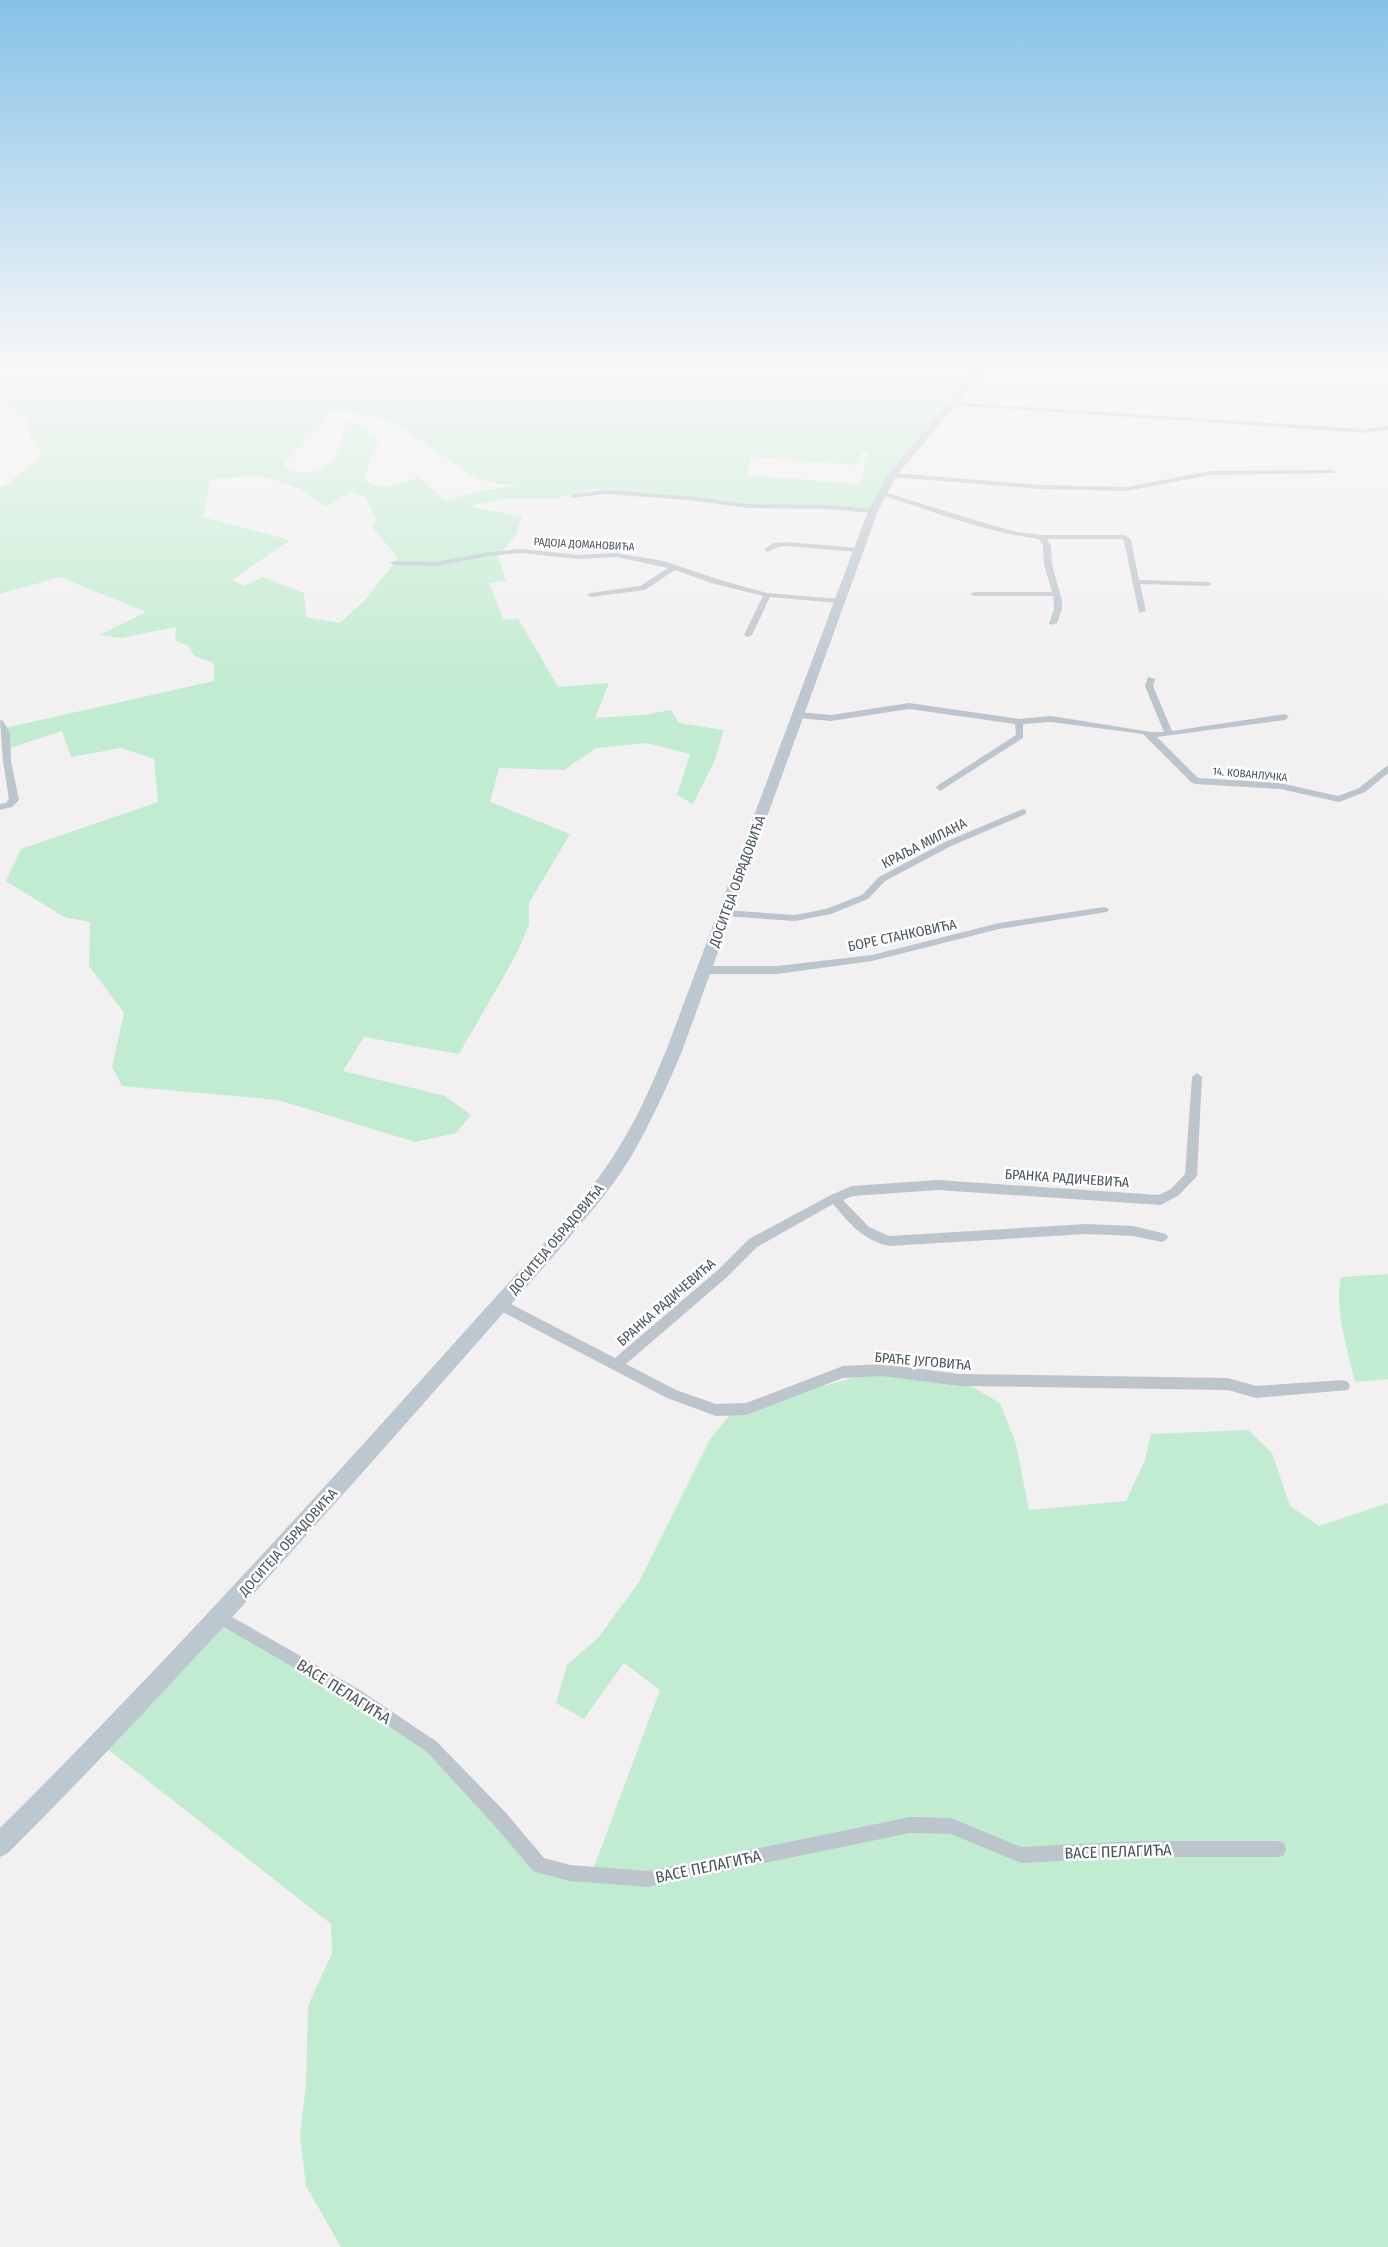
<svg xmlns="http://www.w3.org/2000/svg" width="1388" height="2247" font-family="'Fira Sans Condensed',sans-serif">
	<rect width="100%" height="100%" fill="#f2f0f0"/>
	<path fill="#c2ecd1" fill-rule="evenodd" d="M0,366H985L910,452L873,511L824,507L748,506L596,489L554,499H501L470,506L522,517L516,535L498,556L506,581L489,583L504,620L518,618L558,687L609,683L595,718L644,715L671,710L679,723L724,730L714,762L693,804L677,795L690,754L646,743L596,748L564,770L499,768L490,802L570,834L529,903V925L516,955L459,1054L364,1037L343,1071L445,1096L471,1115L456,1133L415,1142L278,1100L122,1086L112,1067L124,1013L89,966L90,922L64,917L6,881L21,849L158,802L154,759L121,748L71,757L62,731L7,749L5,728L214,681V663L194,656L188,645L175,641L176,627L121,638L99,635L146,612L60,577L0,594V487L6,485L42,455L31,439L27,420L2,403L0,405ZM322,411L356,413L392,422L476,478L498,484L520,486L485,490L445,501L419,477C401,484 382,492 364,480L374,449L380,440L365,427L348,421C341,431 343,441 338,451C332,465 317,475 300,472C293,472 288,471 284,464L327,420ZM862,452L870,453L859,484L746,475L752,457L857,465ZM255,475C285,481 300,488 325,507L351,492L365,497L376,519L373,528L398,558L366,599L340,623L306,617L304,593L262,577L244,586L232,580L290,540L203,517L210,480Z
		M1388,1274V1379L1355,1382C1348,1349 1334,1312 1341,1277Z
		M882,1370L960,1380L1000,1403L1016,1444L1029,1510L1126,1501L1145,1460L1151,1434L1248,1430L1272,1453L1290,1506L1319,1526L1388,1503V2247H341L306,2186L300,2135L306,2085L308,2006L332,1953L331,1924L101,1744L220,1617L432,1747L539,1865L591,1875L660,1690L624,1663L584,1719L556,1703L567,1665L598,1638L639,1582L709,1441L733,1411Z"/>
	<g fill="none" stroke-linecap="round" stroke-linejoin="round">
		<path fill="#bdc5cc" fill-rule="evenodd" d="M952,402L1365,429L1388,426V430L1365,433L950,405V403Z
			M1333,470L1335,471V473L1210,475L1127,491L1040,489L892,477L889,475L892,473L1040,485L1127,487L1210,471Z
			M604,490L688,496L748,504L824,505L873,509L877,511L873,513L824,509L748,508L688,500L604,494L573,498L570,496L573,494Z
			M881,491L984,523L1017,532L1042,535H1125L1131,540L1139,580L1208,582L1212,584L1208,586L1140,584L1146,611L1139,613L1124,541L1121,539H1047L1051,546L1052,564L1062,601V609L1057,623L1050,625L1049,623L1054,609L1053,596H974L970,594L974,592H1052L1044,564L1043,546L1039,539C984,532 931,511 879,494V492Z
			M787,542L858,548L862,550L858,552L787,546L778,547L768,552L764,550L773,543Z
			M521,549L579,555L616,553L664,561L717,579L767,593L839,599L843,601L839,603L770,597L752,635L748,637L744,635L763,596L711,583L675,570L645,590L591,597L587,595L591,593L640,586L668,568L616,557L579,559L521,553L490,556L436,566L394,565L390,563L394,561L436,562L490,552Z
			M1148,677L1155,679L1153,686L1172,731L1285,714L1289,717L1285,720L1157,737L1198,778L1280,783L1338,796L1359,788L1388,765V773L1365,792L1339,802L1280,789L1195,784L1192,783L1143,734L1051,722L1023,724V738L940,791L936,788L937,786L1016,735L1015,724L909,709L831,721L798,718L794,715L798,712L831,715L909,703L1019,719L1051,716L1151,732H1164L1145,686Z
			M0,720L3,721L10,733L11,761L19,800L12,807L0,810V804L6,803L9,799L3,761Z
			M1023,809L1026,810V814L951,846L885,881L868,899L831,914L795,921L725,916L720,913L725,910L795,915L826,909L862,895L879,877L945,842Z
			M1104,907L1107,908L1109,910L1107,912L999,929L872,961L777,974H704L699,970L704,966H777L872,955L999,923Z
			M1197,1073L1202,1077L1197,1176L1179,1195L1161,1205L938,1190L853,1196L843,1200L869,1227L889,1236L1086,1224L1133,1226L1166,1234L1168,1237L1166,1240L1162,1242L1133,1236L1086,1234L889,1246C863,1240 850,1224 833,1204L757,1247L726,1278L626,1364L676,1390L716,1404L746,1403L843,1366L882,1364L960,1374L1228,1378L1256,1386L1343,1380L1348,1382L1350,1386L1348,1390L1256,1398L1228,1390L960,1386L882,1376L843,1378L746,1415L716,1416L667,1398L497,1309L495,1305L497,1301L501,1300L505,1301L615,1358L718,1270L749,1239L831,1195L852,1186L938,1180L1159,1195L1171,1189L1185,1174L1192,1077Z
			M220,1610L360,1690L437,1742L507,1814L544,1858L570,1865L648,1871L910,1817L951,1818L1021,1847L1136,1841H1278L1284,1843L1286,1849L1284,1855L1278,1857H1136L1021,1863L951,1834L910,1833L648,1887L570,1881L539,1873L533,1871L495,1826L427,1752L350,1700L215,1622L213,1617L215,1612Z"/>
		<path fill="#bdc7d0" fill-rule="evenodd" d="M980,366H989L896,476L878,511L682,1051C667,1087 651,1122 632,1155C609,1193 579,1226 551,1259C373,1460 198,1663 8,1853L0,1857V1828C187,1643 362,1445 539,1249C567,1216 597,1184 619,1147C638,1117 652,1084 666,1051L868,511L889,473Z"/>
	</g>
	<linearGradient id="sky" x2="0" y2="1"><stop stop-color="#86c2e7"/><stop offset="0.54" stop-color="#f9f8f8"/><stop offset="1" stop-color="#f9f8f8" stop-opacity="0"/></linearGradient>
	<rect width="1388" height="681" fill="url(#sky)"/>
	<g text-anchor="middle" stroke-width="5" stroke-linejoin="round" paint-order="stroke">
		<g font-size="11" fill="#49545c" stroke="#fff">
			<text transform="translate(584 544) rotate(3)" y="4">РАДОЈА ДОМАНОВИЋА</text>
			<text transform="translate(1250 774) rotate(5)" y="4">14. КОВАНЛУЧКА</text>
		</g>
		<g font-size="14" fill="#49545c" stroke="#fff">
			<text transform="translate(924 843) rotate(-27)" y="5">КРАЉА МИЛАНА</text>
			<text transform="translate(737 881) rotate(-70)" y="5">ДОСИТЕЈА ОБРАДОВИЋА</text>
			<text transform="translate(902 935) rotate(-12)" y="5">БОРЕ СТАНКОВИЋА</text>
			<text transform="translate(1067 1178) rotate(4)" y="5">БРАНКА РАДИЧЕВИЋА</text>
			<text transform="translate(556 1239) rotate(-50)" y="5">ДОСИТЕЈА ОБРАДОВИЋА</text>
			<text transform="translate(666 1302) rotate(-41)" y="5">БРАНКА РАДИЧЕВИЋА</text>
			<text transform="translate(923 1361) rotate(5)" y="5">БРАЋЕ ЈУГОВИЋА</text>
			<text transform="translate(288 1542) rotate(-48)" y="5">ДОСИТЕЈА ОБРАДОВИЋА</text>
		</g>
		<g font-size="16" fill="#49545c" stroke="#fff">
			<text transform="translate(344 1691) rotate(32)" y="6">ВАСЕ ПЕЛАГИЋА</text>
			<text transform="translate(1118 1851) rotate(-2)" y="6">ВАСЕ ПЕЛАГИЋА</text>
			<text transform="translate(708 1866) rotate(-12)" y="6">ВАСЕ ПЕЛАГИЋА</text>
		</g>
	</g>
</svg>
